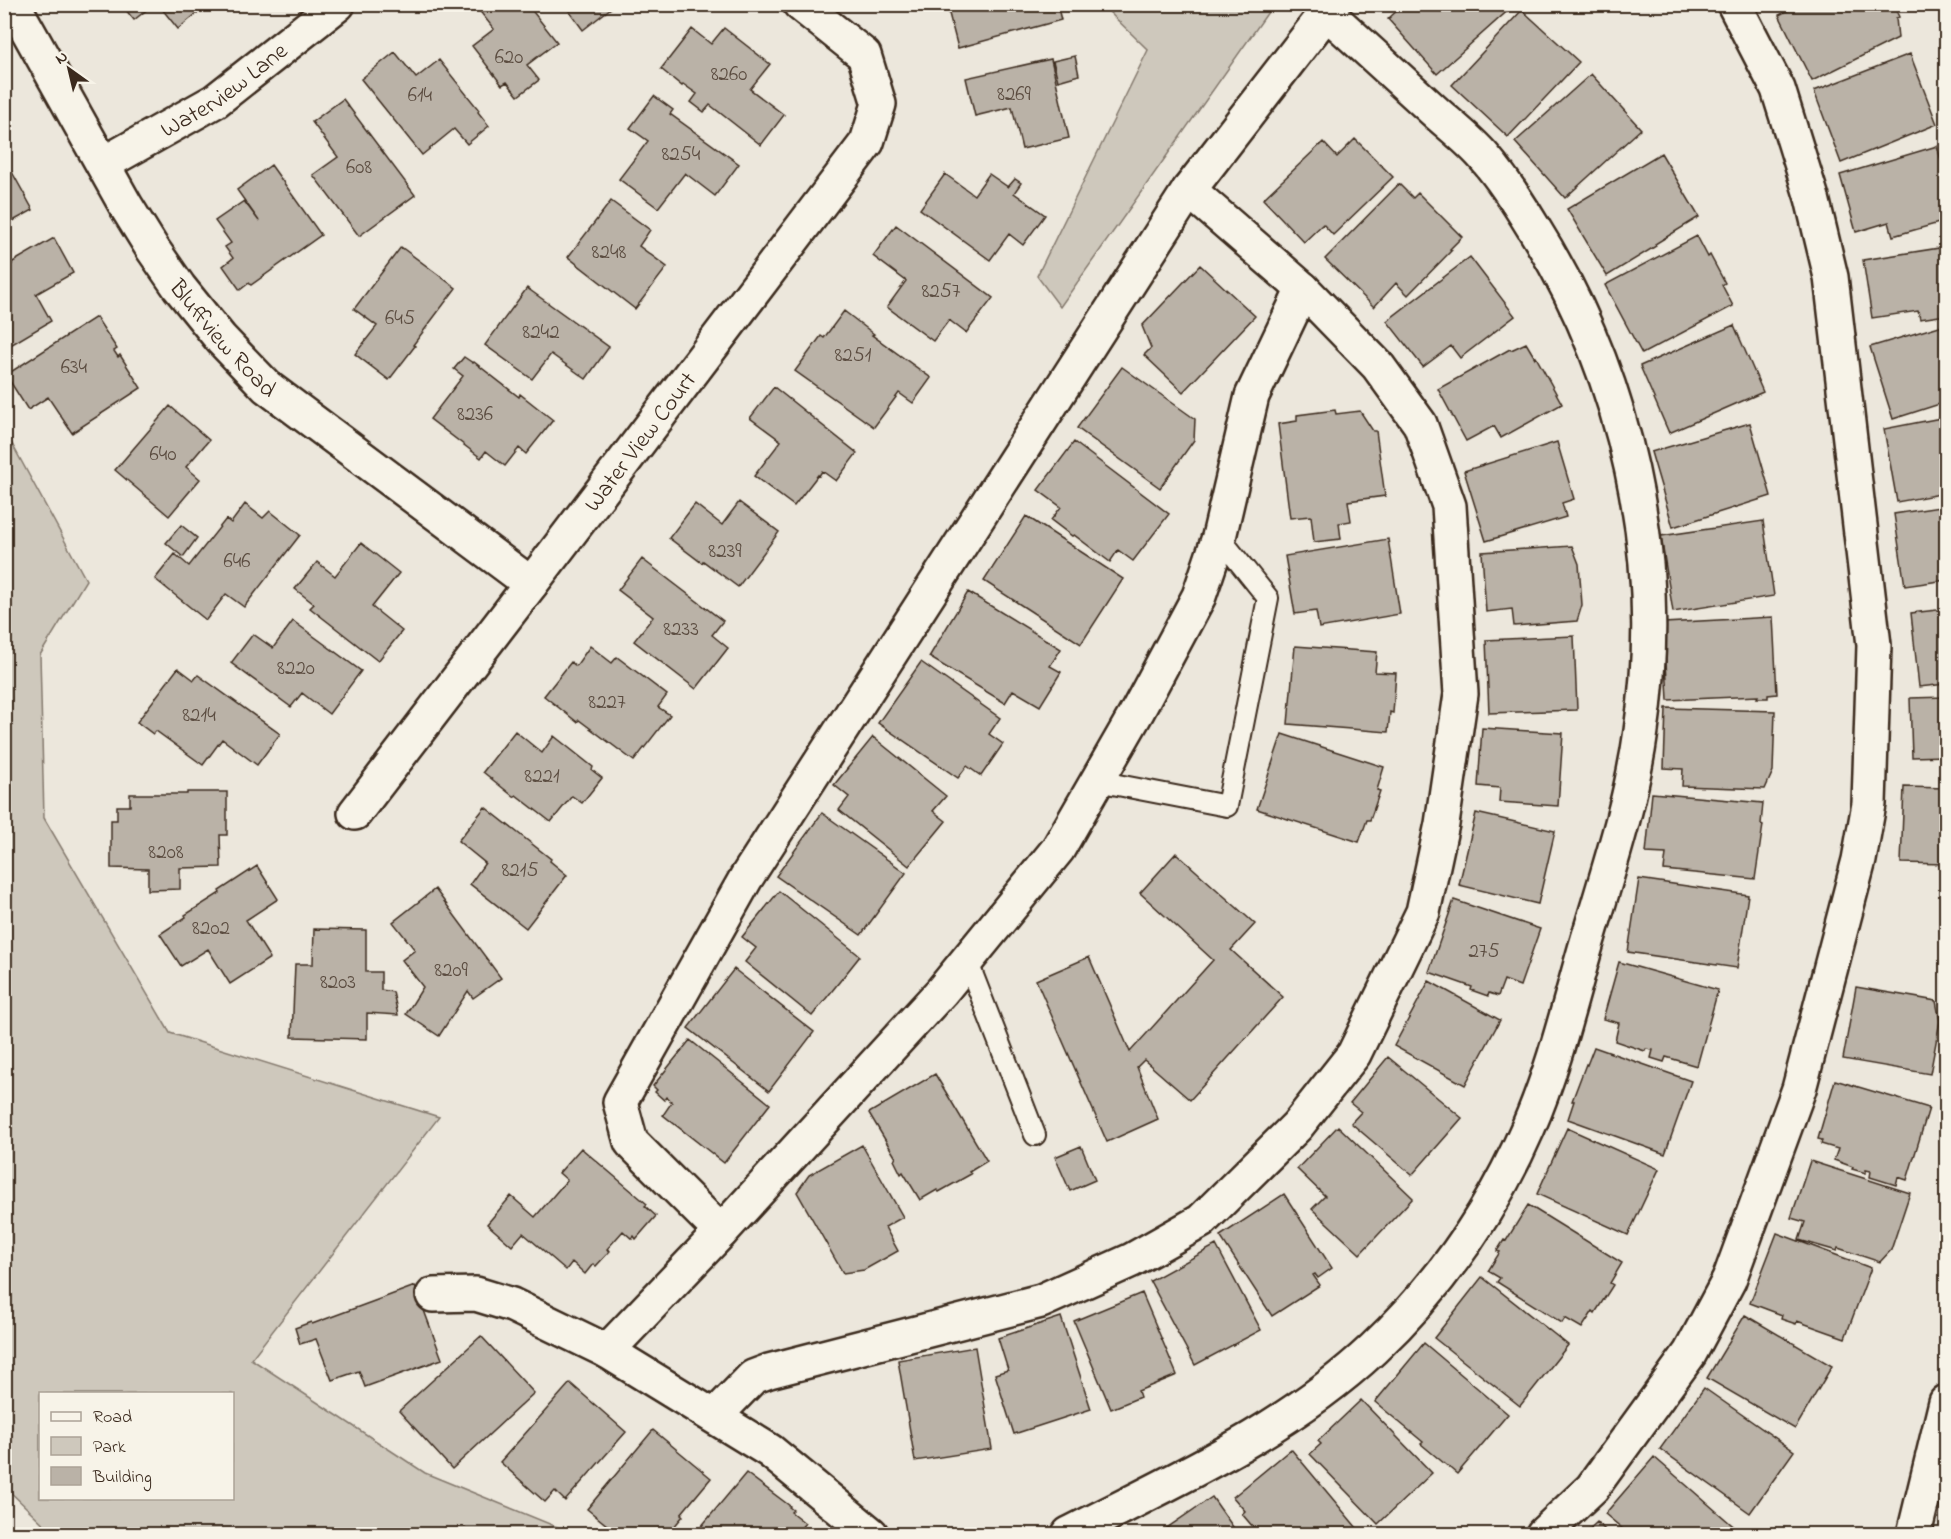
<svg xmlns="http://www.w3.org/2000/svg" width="1951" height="1539" font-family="'Indie Flower',sans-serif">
	<rect width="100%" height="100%" fill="#ece7dc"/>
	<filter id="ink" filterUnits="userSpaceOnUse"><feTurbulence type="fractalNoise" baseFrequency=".0167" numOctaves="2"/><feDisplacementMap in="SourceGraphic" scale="12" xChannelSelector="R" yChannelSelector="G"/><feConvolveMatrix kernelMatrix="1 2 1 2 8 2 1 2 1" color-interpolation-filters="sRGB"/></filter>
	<g filter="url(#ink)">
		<path fill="#cec8bc" stroke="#84796d" stroke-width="1.5" fill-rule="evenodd" d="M1102,5H1273L1060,307L1037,276L1148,50Z
			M5,431L86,580L40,655L44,818L170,1033L439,1117L251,1359L425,1473L574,1534H54L5,1487ZM40,1394H232V1498H40Z"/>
		<path fill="#bab2a7" stroke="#3b2a1e" stroke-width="1.5" d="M121,4H154L134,20Z
			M158,4H208L178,29Z
			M474,4H531L532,7L530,8L557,42L527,65L539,80L518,96L507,82L502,85L472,46L494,29Z
			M564,4H616L583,30Z
			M952,4H1057L1061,20L958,48L947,6Z
			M1404,4H1512L1513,6L1437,74L1388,19Z
			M1800,4H1893L1899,17L1896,18L1898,38L1812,81L1779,15Z
			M1522,10L1579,62L1508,137L1452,85Z
			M724,28L770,64L750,89L784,115L761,145L710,105L704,112L691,102L697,94L683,84L682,86L661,69L692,29L711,44Z
			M395,52L416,78L439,60L479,110L478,112L489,126L467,144L454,129L422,155L361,79Z
			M1910,54L1937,124L1841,163L1814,91Z
			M1075,56L1079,75L1058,81L1053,61Z
			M1051,59L1069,138L1022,149L1012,107L975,116L966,78Z
			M1591,74L1641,129L1565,198L1515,142Z
			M654,96L673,110L670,114L739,164L715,196L685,173L658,208L619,179L648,141L630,128Z
			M343,99L415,195L359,236L313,175L338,157L312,122Z
			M1355,139L1393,177L1333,235L1323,224L1304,242L1263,199L1323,142L1337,157Z
			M1937,146L1946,177V221L1893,236L1889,222L1856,232L1840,175Z
			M1661,153L1699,217L1655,244L1656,246L1607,276L1567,209Z
			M271,165L321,235L251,285L249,283L240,290L223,266L233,258L225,247L231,243L215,221L244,201L259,221L237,190Z
			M12,172L33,210L4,226V176Z
			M945,174L974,195L989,174L1008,187L1015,179L1021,183L1014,193L1045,215L1023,245L1009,234L990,260L920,209Z
			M1399,184L1413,198L1418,193L1462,237L1450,249L1452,250L1408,295L1396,283L1374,307L1325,259Z
			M611,201L650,230L639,246L667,267L635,309L568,257Z
			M896,225L993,298L966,333L949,320L933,341L887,307L906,281L873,256Z
			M1697,236L1708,257L1710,255L1725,283L1722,285L1733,306L1642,354L1605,285Z
			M54,238L73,273L36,294L51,321L4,349V268L12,264L11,263Z
			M401,247L456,288L413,345L415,346L389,380L355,354L377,326L354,309Z
			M1946,247V315L1920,319L1918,311L1872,318L1863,260Z
			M1470,257L1515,316L1460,358L1451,346L1423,367L1387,321Z
			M1200,265L1255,316L1183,392L1144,355L1151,348L1142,326Z
			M527,288L609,347L586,379L551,354L532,379L485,345Z
			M844,311L874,334L872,335L931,378L913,403L899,393L874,427L795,371L821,336L824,338Z
			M96,317L117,349L114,351L118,357L120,355L141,388L72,433L48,397L28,410L6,375Z
			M1946,324V402L1893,419L1870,347Z
			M1734,325L1763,392L1669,433L1640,366Z
			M1526,343L1535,358L1536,357L1562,404L1501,438L1494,426L1466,441L1438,389L1510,349L1511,350Z
			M464,357L473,363L474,362L519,397L520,394L553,420L526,454L519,448L505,466L486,451L481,458L430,419L463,376L454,369Z
			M1122,367L1195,419L1194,440L1160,488L1077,428Z
			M774,387L857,453L836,481L822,471L819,476L818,475L794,506L754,476L781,441L750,418Z
			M170,406L209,440L186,467L200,479L169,516L115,470Z
			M1335,410L1336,414L1360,411L1373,431H1376L1385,496L1348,501L1351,521L1339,523L1341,539L1314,542L1311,516L1290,518L1278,424L1297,421V415Z
			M1946,417V493L1897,502L1884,429Z
			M1750,423L1771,496L1673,527L1651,452Z
			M1074,442L1169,514L1133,561L1118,550L1110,562L1074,535L1072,536L1051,520L1061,507L1038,490Z
			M1557,442L1574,499L1562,503L1566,517L1486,541L1464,471Z
			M739,502L779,532L738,587L703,561L702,563L669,538L695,504L722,525Z
			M245,504L263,518L270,511L300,535L244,607L226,594L206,620L155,579L175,554L189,566L226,519L231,523Z
			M1946,506V580L1905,586L1894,514Z
			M1026,516L1123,579L1081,644L984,581Z
			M1763,521L1774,596L1673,612L1661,536Z
			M181,525L197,538L183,557L166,543Z
			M1388,539L1400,614L1319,628L1316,611L1295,614L1285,556Z
			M361,543L399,573L372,607L402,631L378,661L310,608L314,604L295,589L317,562L335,576Z
			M1572,546L1579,564L1582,605L1577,621L1514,626L1512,609L1486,612L1482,552Z
			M642,559L723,621L712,635L728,648L696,689L634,641L653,617L618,590Z
			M968,592L1061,649L1050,666L1061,672L1040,706L1013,690L1005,703L929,657Z
			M1946,609V684L1919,687L1911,613Z
			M1773,617L1777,694L1768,695V698H1757L1758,696L1668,700L1664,623Z
			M293,621L361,671L329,714L302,693L291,707L231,663L253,634L273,648Z
			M1574,636L1577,710L1489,713L1486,640Z
			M590,646L612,663L617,657L667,695L658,707L670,715L634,761L579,720L577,722L544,696L571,662L576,666Z
			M1295,646L1377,652L1375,672L1396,673L1393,713L1390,712L1388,732L1288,724Z
			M921,662L1000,718L989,734L1003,744L981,776L967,766L958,778L878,723Z
			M178,668L194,680L198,675L280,734L257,765L222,739L203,765L156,731L153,734L137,722Z
			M1946,697V756L1912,757L1910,698Z
			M1666,708L1775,711L1773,771L1765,789L1682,786L1683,769L1664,768Z
			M1482,728L1563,733L1558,806L1499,802L1500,788L1478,786Z
			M515,731L542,753L554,736L593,767L592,770L602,778L582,803L572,796L551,822L516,795L514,797L483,772Z
			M1282,734L1384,767L1377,790L1380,791L1370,820H1367L1359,842L1257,809Z
			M873,737L946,796L933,811L946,821L909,866L839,810L849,797L834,785Z
			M1904,787L1946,788V864L1901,863Z
			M187,792H227V835H220L221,867L180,868V889L148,890V869L111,868V820H117V806H130V794H187Z
			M1652,793L1763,803L1761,824L1763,825L1755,879L1664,870L1666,854L1646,853Z
			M485,807L551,859L550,861L567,875L526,928L470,884L485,863L458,841Z
			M822,813L906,873L861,935L776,876Z
			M1476,813L1555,831L1538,904L1459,885Z
			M1176,853L1255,924L1231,950L1283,997L1190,1100L1144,1060L1137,1067L1158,1119L1107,1142L1036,980L1089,957L1130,1052L1213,960L1140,893Z
			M257,866L278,899L246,920L270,958L230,984L208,949L181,966L160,934L186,917L185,915L220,893L219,891Z
			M1639,879L1748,895L1737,968L1628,952Z
			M435,889L501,978L473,998L468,991L439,1036L406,1014L423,987L402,960L415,950L393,922Z
			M779,891L860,956L812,1016L745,962L756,948L742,937Z
			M1454,900L1540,929L1520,986L1504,980L1498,996L1489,993L1488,996L1471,990L1472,987L1429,972Z
			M314,929L366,930V972H381V990L393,992L398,1015L367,1013V1039L292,1037L295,964H313Z
			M1619,962L1718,990L1697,1066L1666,1057L1664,1062L1651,1058L1653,1050L1646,1049L1645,1051L1615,1041L1619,1023L1603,1019Z
			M734,969L814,1032L769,1091L688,1028Z
			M1429,981L1500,1020L1465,1085L1394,1046Z
			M1856,987L1936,1001L1940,1021L1930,1074L1843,1059Z
			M690,1040L770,1104L724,1163L663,1115L672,1102L666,1097L664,1100L655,1092L657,1090L653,1086Z
			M1594,1047L1691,1081L1665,1154L1568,1119L1574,1101H1572L1586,1064L1587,1065Z
			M1388,1057L1462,1118L1412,1175L1351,1123L1361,1112L1350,1103Z
			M935,1074L987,1161L969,1172L971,1174L939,1192L937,1190L920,1200L903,1172L901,1174L894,1160L896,1158L869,1113Z
			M1835,1080L1929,1108L1907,1180L1898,1177L1896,1185L1870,1177L1871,1171L1866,1170V1173L1852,1169L1853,1167L1834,1160L1838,1149L1821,1144L1822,1140L1818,1139Z
			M1338,1126L1413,1198L1360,1254L1312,1209L1325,1196L1297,1169Z
			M1567,1128L1659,1169L1628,1235L1537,1194Z
			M862,1145L903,1217L885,1227L898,1251L864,1270L843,1273L797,1192L809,1175Z
			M1081,1146L1095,1180L1070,1191L1055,1157Z
			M581,1148L647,1204L645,1206L656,1216L636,1239L634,1236L632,1239L623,1231L607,1249L610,1251L596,1266L593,1264L585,1274L572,1262L566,1270L523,1233L512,1246L487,1224L511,1196L535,1217L567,1180L559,1173Z
			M1810,1161L1910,1193L1891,1250L1880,1262L1838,1248L1837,1251L1799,1240L1805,1222L1791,1218Z
			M1284,1194L1332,1268L1318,1278L1315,1274L1313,1275L1320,1285L1272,1316L1220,1236Z
			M1528,1205L1622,1263L1610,1283L1613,1285L1595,1313L1593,1311L1582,1328L1565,1318L1562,1323L1497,1282L1500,1278L1488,1271L1500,1252L1497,1251L1504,1240L1506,1241Z
			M1777,1233L1871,1268L1845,1338L1797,1321L1796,1324L1781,1319L1782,1315L1750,1303Z
			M1216,1245L1261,1330L1195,1365L1150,1281Z
			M1482,1277L1568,1345L1520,1406L1434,1338Z
			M415,1286L442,1359L365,1387L359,1371L332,1380L316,1339L300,1344L295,1328L311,1322L312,1324Z
			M1142,1293L1177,1375L1138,1391L1140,1397L1111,1409L1074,1321Z
			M1745,1315L1832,1366L1795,1429L1707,1378Z
			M1061,1317L1091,1409L1014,1434L995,1374L1008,1370L998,1338Z
			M481,1336L534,1393L452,1469L399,1411Z
			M1424,1343L1508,1414L1457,1474L1421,1444L1423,1442L1375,1402Z
			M975,1347L992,1449L915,1461L898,1360Z
			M570,1383L626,1432L565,1501L555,1491L545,1502L500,1462Z
			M1704,1388L1794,1451L1750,1513L1660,1449Z
			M1361,1400L1432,1473L1378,1524L1310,1454L1321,1444L1318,1441Z
			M653,1430L711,1478L681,1514L683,1516L668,1534H618L587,1509Z
			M1291,1449L1362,1534H1259L1242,1514L1245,1511L1233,1497Z
			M1654,1457L1739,1531L1736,1534H1629L1605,1514Z
			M746,1473L790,1506L789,1507L793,1510L791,1512L805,1523L796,1534H695Z
			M1212,1497L1238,1534H1158Z
			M1597,1522L1609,1534H1584Z"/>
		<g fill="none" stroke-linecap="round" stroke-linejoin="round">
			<g stroke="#3b2a1e" stroke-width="24">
				<path id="lane" d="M1097,781L1227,806L1268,598L1219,537
					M967,960L1035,1135"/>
			</g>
			<g stroke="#3b2a1e" stroke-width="38">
				<g id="street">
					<path id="s1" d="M103,164L215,101L338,4"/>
					<path id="s2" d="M355,813L531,584L867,142L879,104L864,55L800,4"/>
					<path d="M721,1232L631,1142L620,1102L746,878L1189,190L1333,4"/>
					<path d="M433,1295L476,1294L512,1305L607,1351L770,1451L871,1534"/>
					<path d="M607,1351L721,1232L942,991L1058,849L1138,710L1199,596L1219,537L1252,396L1303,289"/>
					<path d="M715,1416L753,1377L769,1371L1041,1301L1132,1260L1201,1221L1297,1126L1354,1054L1423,912L1442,824L1461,694L1449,506L1420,424L1378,366L1303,289L1189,190"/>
					<path d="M1069,1534C1174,1480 1286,1431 1373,1349C1439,1287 1492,1211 1528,1128C1553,1071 1568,1009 1585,949C1606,877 1631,805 1641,731C1667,557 1626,375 1533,227C1519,204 1503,179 1485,158C1469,139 1448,124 1430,107C1395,75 1361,44 1326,12"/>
					<path d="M1543,1534L1592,1488L1690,1353L1729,1280L1799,1089L1859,860L1869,804L1874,645L1831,277L1812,198L1778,89L1734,4"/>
					<path d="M1914,1534L1946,1402"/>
				</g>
			</g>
			<g stroke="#3b2a1e" stroke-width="38">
				<g id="secondary">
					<path id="s3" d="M13,4L126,206L152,248L179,287L221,339L267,387L531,584"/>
				</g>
			</g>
			<use href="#lane" stroke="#f7f3e8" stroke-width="20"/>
			<use href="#street" stroke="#f7f3e8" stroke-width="33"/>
			<use href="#secondary" stroke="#f7f3e8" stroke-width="33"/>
		</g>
	</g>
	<g text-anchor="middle" stroke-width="5" stroke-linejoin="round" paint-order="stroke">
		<g font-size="21" fill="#5b4c40">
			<text x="509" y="63">620</text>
			<text x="729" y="80">8260</text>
			<text x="1014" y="100">8269</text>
			<text x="420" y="101">614</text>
			<text x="681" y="160">8254</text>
			<text x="359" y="173">608</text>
			<text x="609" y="258">8248</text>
			<text x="941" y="297">8257</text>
			<text x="400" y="324">645</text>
			<text x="541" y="338">8242</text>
			<text x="853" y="361">8251</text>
			<text x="74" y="373">634</text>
			<text x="475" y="420">8236</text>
			<text x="163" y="460">640</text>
			<text x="725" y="557">8239</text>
			<text x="237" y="567">646</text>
			<text x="681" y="635">8233</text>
			<text x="296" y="674">8220</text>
			<text x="607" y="708">8227</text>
			<text x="199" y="721">8214</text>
			<text x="542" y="782">8221</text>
			<text x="166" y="858">8208</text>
			<text x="520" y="876">8215</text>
			<text x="211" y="934">8202</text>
			<text x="1484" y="957">275</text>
			<text x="451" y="976">8209</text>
			<text x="338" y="988">8203</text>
		</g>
		<g font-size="24" fill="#3b2a1e" stroke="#f7f3e8">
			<text dy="8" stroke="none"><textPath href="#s1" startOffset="142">Waterview Lane</textPath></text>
			<text dy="8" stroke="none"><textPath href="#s3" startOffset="396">Bluffview Road</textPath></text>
			<text dy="8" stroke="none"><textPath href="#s2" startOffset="468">Water View Court</textPath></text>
		</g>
	</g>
	<rect width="1951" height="1539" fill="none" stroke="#f7f3e8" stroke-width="24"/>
	<rect x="12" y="12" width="1927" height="1515" fill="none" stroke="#3b2a1e" stroke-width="2" filter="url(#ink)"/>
	<rect x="39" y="1392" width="195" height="108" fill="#f7f3e8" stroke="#aca397" stroke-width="1.5"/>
	<rect x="51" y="1412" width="30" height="9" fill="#f7f3e8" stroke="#aca397" stroke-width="1.5"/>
	<text x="93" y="1422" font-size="18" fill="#3b2a1e">Road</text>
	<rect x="51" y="1437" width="30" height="18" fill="#cec8bc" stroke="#aca397" stroke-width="1.5"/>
	<text x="93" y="1452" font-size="18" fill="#3b2a1e">Park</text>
	<rect x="51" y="1467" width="30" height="18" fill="#bab2a7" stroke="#aca397" stroke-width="1.5"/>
	<text x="93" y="1482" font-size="18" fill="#3b2a1e">Building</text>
	<g transform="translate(69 69) rotate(326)" stroke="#f7f3e8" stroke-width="4.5" paint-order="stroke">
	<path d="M0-4.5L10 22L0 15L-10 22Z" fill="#3b2a1e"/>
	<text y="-9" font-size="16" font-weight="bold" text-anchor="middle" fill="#3b2a1e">N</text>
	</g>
</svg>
